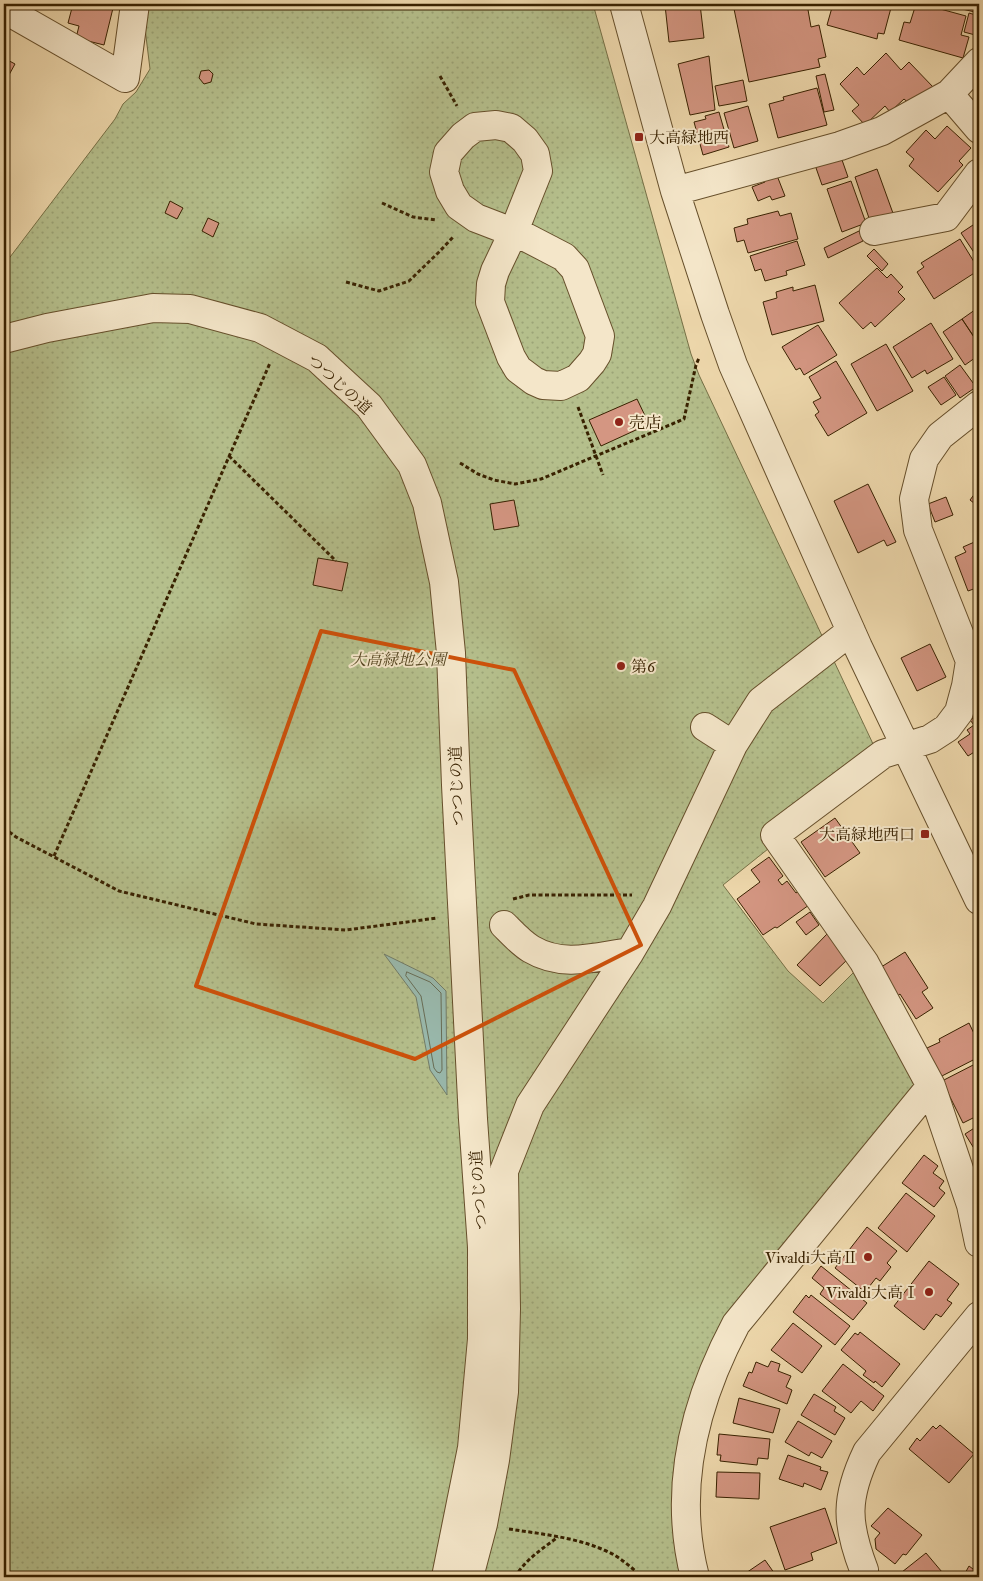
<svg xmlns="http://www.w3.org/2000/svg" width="983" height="1581" font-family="'IM FELL Double Pica','Noto Serif JP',serif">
	<defs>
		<pattern id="park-dots" width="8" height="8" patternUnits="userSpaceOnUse" patternTransform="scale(1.25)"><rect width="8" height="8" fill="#b5bf8c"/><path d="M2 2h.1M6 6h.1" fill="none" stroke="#9ca477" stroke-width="1.8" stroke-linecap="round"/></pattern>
	</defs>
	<rect width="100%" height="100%" fill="#eed8ac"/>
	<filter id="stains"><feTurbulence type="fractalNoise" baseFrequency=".004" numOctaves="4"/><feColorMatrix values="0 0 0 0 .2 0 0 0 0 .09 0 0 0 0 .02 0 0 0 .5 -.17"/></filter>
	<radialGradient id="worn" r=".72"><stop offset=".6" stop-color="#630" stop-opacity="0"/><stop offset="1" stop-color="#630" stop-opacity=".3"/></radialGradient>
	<path fill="url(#park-dots)" stroke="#767046" d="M142,4H593L691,354L699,375L874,746L773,845L723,885L788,971L823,1003L857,969L919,1078L916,1088L718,1337L685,1577H4V265L115,119L123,104L136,92L150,69Z"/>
	<path fill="#99b9ad" stroke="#727c68" d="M384,954L433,978L446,991L447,1095L430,1070L416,997Z"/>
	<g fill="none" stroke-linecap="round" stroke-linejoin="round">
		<path stroke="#686d56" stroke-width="1" d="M407,972L430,982L441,993L442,1070L440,1073L437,1072L434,1068L421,996L406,976Z"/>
	</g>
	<path fill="#d49682" stroke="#382100" d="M73,4H114L104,45L76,38L79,26L68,23Z
		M674,4H700L704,38L669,42L665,5Z
		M733,4H807L811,27L819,25L826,57L818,59L820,67L749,82Z
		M833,4H892L884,34L878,33L877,39L827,25Z
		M916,4H922L966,16L961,35L969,37L963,58L899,40L904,22L910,23Z
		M963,4H979V13L962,9Z
		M969,13L979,16V36L964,32Z
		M886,53L901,70L909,62L934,88L911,105L904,99L890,112L885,106L865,125L852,111L859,105L840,84L857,67L864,75Z
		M709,56L715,110L690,115L678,64Z
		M4,58L15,64L4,84Z
		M209,70L213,74L211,82L204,84L199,78L201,71Z
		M825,74L834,110L824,112L816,76Z
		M743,80L747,101L719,106L715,86Z
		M817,88L827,125L778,138L769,104L784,100L783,97Z
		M748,106L758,141L734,148L724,113Z
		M719,112L729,147L703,155L694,122L706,119L705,116Z
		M947,126L971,148L959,161L963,165L938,192L909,166L914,159L906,152L926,130L935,139Z
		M841,157L848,177L822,185L815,165Z
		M877,169L894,216L871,224L855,177Z
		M776,173L785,196L772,200L770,196L758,201L752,187L765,182L763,178Z
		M851,181L866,223L842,232L827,189Z
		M170,201L183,208L177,219L165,213Z
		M778,211L780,216L791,213L798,239L748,253L744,240L737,242L734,228L748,224L747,219Z
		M208,218L219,223L213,237L202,231Z
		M979,221V260L961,233Z
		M859,231L863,241L828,258L824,248Z
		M960,239L979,270L934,299L917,272L924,267L921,263Z
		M797,241L805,265L786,271L787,275L765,281L761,269L755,271L750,256Z
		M874,249L888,264L882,271L867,256Z
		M877,268L887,278L891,274L903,287L898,292L905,299L875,327L871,322L863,329L839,303Z
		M815,285L824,321L772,335L763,302L777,298L776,292L793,287V291Z
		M979,307V344L962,319Z
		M962,319L979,345V355L965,365L943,332Z
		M931,323L953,359L927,374L925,370L912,378L893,347Z
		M818,325L837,355L804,375L800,368L796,370L782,347Z
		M886,344L913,391L877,411L851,364Z
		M836,361L867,413L828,436L815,415L819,412L813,402L821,398L809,377Z
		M960,365L976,387L960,398L945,376Z
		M944,377L956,395L941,405L928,387Z
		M637,399L649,424L601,446L589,420Z
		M868,484L896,542L887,546L884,540L858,553L834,501Z
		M979,488V507L970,500Z
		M946,497L953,515L935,522L928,504Z
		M514,500L519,526L494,530L490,504Z
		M979,540V587L968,591L955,557L966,552L963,547Z
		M318,558L348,563L342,591L313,585Z
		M930,644L946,677L917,691L901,658Z
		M979,714V749L968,756L958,742L970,734L967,730L974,725L970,720Z
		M835,818L860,853L825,877L801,842Z
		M769,857L783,876L778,880L782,885L787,881L796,893L799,891L809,905L777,928L775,927L763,935L737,899L760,882L751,870Z
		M810,912L819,925L806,935L796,922Z
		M827,934L850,957L820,986L797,965Z
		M905,952L928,988L922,992L933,1008L916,1019L900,994L896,997L878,969Z
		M969,1023L979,1044V1057L938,1078L926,1054L929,1053L927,1048L940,1042L939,1039Z
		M979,1062V1115L963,1123L942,1081Z
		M979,1125V1148L975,1150L965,1134Z
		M924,1155L938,1166L933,1173L944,1181L939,1188L945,1193L934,1207L902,1183Z
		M906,1193L935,1216L907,1252L878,1228Z
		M867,1227L897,1251L887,1263L891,1267L880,1281L876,1278L865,1292L835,1268Z
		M929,1261L959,1284L947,1300L952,1303L941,1317L936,1314L924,1330L894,1306Z
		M821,1266L867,1303L853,1320L820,1294L824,1288L812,1278Z
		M806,1295L809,1298L811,1295L850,1326L835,1345L793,1312Z
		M793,1323L822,1346L802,1373L771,1350Z
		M860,1332L900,1364L882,1387L875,1381L874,1383L863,1375L866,1371L841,1350L855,1333L858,1335Z
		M771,1361L780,1364L778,1371L791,1376L786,1387L792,1390L787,1404L743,1386L749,1372L752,1373L756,1362L768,1367Z
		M843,1364L884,1396L873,1411L861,1401L851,1413L822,1391Z
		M814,1394L836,1407L834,1411L845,1418L835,1435L801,1415Z
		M739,1398L780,1409L773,1433L733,1423Z
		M798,1421L832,1441L822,1458L811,1452L809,1456L785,1442Z
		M940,1425L974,1454L949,1483L909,1449L917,1438L920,1441L933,1426L936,1429Z
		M719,1434L770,1439L768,1459L758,1458L757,1465L720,1461L721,1455H717Z
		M788,1455L821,1467L820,1470L828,1472L821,1490L804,1483L803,1487L779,1479Z
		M717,1472L760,1473L759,1499L716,1497Z
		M825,1508L837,1543L811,1553L813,1560L785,1570L770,1527Z
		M888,1508L922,1535L906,1555L903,1554L895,1564L876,1549L875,1539L880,1533L871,1526Z
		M926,1553L942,1572L935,1577H903L906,1575L902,1572Z
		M979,1555V1577H963L969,1566L973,1569Z
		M765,1560L777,1577H740Z"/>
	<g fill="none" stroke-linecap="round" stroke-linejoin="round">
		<g stroke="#664f2b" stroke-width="30">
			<path id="minor" d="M624,4L675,191L715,314L733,365L858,647L979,900
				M4,9L125,78L135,4
				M949,94L979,129
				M675,191L840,146L882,131L949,94L979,62
				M514,231L538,171L535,154L525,140L511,128L496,125L475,127L463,136L448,153L444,172L450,191L459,206L476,218L502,228L514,231L564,257L575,269L600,336L597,354L592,362L578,378L561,386L543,385L534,381L518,369L511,357L490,302L491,284L495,271L514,231
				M874,231L946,217L979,173
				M4,339L47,328L153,308L190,309L260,328L317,358L369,406L412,465L427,503L444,582L451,653L456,785L473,1119L482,1247V1339L472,1448L446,1577
				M705,727L733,745
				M504,925C512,933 521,943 531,949C563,968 595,957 630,952
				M931,1086L864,962L775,835L883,754L930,739L947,728L959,712L966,686L970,661L918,530L914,499L924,459L940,436L979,405
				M864,1570C846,1523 845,1498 867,1452L979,1316
				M469,1577L483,1524L495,1460L504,1392L506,1309L504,1171L530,1105L630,952L657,906L733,745L761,701L851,631
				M695,1577C672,1488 694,1403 736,1324L931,1086L971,1205L979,1243"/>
		</g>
		<path stroke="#382100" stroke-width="3" stroke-dasharray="4 2.5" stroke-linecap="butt" d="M440,76L457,106
			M382,203L413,217L436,220
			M346,282L379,291L409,281L439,252L454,236
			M4,393L6,404L4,417
			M578,407L603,475
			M229,456L336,561
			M460,463L478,474L494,480L515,484L541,479L684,419L696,365L699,358
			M4,828L16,837L119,891L256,924L346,930L437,918
			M54,856L270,363
			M513,899L529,895H632
			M509,1529C541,1534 574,1537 604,1550C619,1556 631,1567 642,1577
			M515,1577C525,1560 542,1549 558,1537"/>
		<use href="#minor" stroke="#f4e6c9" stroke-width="28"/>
	</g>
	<path fill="none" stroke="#ce510a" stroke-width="4" stroke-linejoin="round" d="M321,631L514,670L641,945L415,1059L196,986Z"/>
	<g fill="#8f2418" stroke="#f4e6c9" stroke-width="2">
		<rect x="634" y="132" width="10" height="10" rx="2.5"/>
		<circle cx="619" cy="422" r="5"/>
		<circle cx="621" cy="666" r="5"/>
		<rect x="920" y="829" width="10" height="10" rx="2.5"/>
		<circle cx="868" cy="1257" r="5"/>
		<circle cx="929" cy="1292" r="5"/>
	</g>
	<g text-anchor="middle" stroke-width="4" stroke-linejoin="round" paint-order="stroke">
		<g font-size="16" fill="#382100" stroke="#f4e6c9" text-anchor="start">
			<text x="649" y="143">大高緑地西</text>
			<text x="629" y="428">売店</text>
			<text x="631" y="672">第6</text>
			<text x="915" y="840" text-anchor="end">大高緑地西口</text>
			<text x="858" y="1263" text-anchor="end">Vivaldi大高Ⅱ</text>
			<text x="919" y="1298" text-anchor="end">Vivaldi大高Ⅰ</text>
		</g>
		<g font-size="16" fill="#382100" stroke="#f4e6c9">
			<text transform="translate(340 384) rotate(42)" y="6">つつじの道</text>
			<text transform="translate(456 786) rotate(-92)" y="6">つつじの道</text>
			<text transform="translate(478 1190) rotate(-94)" y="6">つつじの道</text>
		</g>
		<g font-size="16" font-style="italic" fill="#574823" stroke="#f4e6c9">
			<text x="398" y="665">大高緑地公園</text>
		</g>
	</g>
	<rect width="983" height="1581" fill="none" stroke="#eed8ac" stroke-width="20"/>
	<rect x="5" y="5" width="973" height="1571" fill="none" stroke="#382100" stroke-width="2.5"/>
	<rect x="10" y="10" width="963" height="1561" fill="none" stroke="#382100"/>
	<rect width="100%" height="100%" filter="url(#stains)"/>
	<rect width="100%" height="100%" fill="url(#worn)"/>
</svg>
